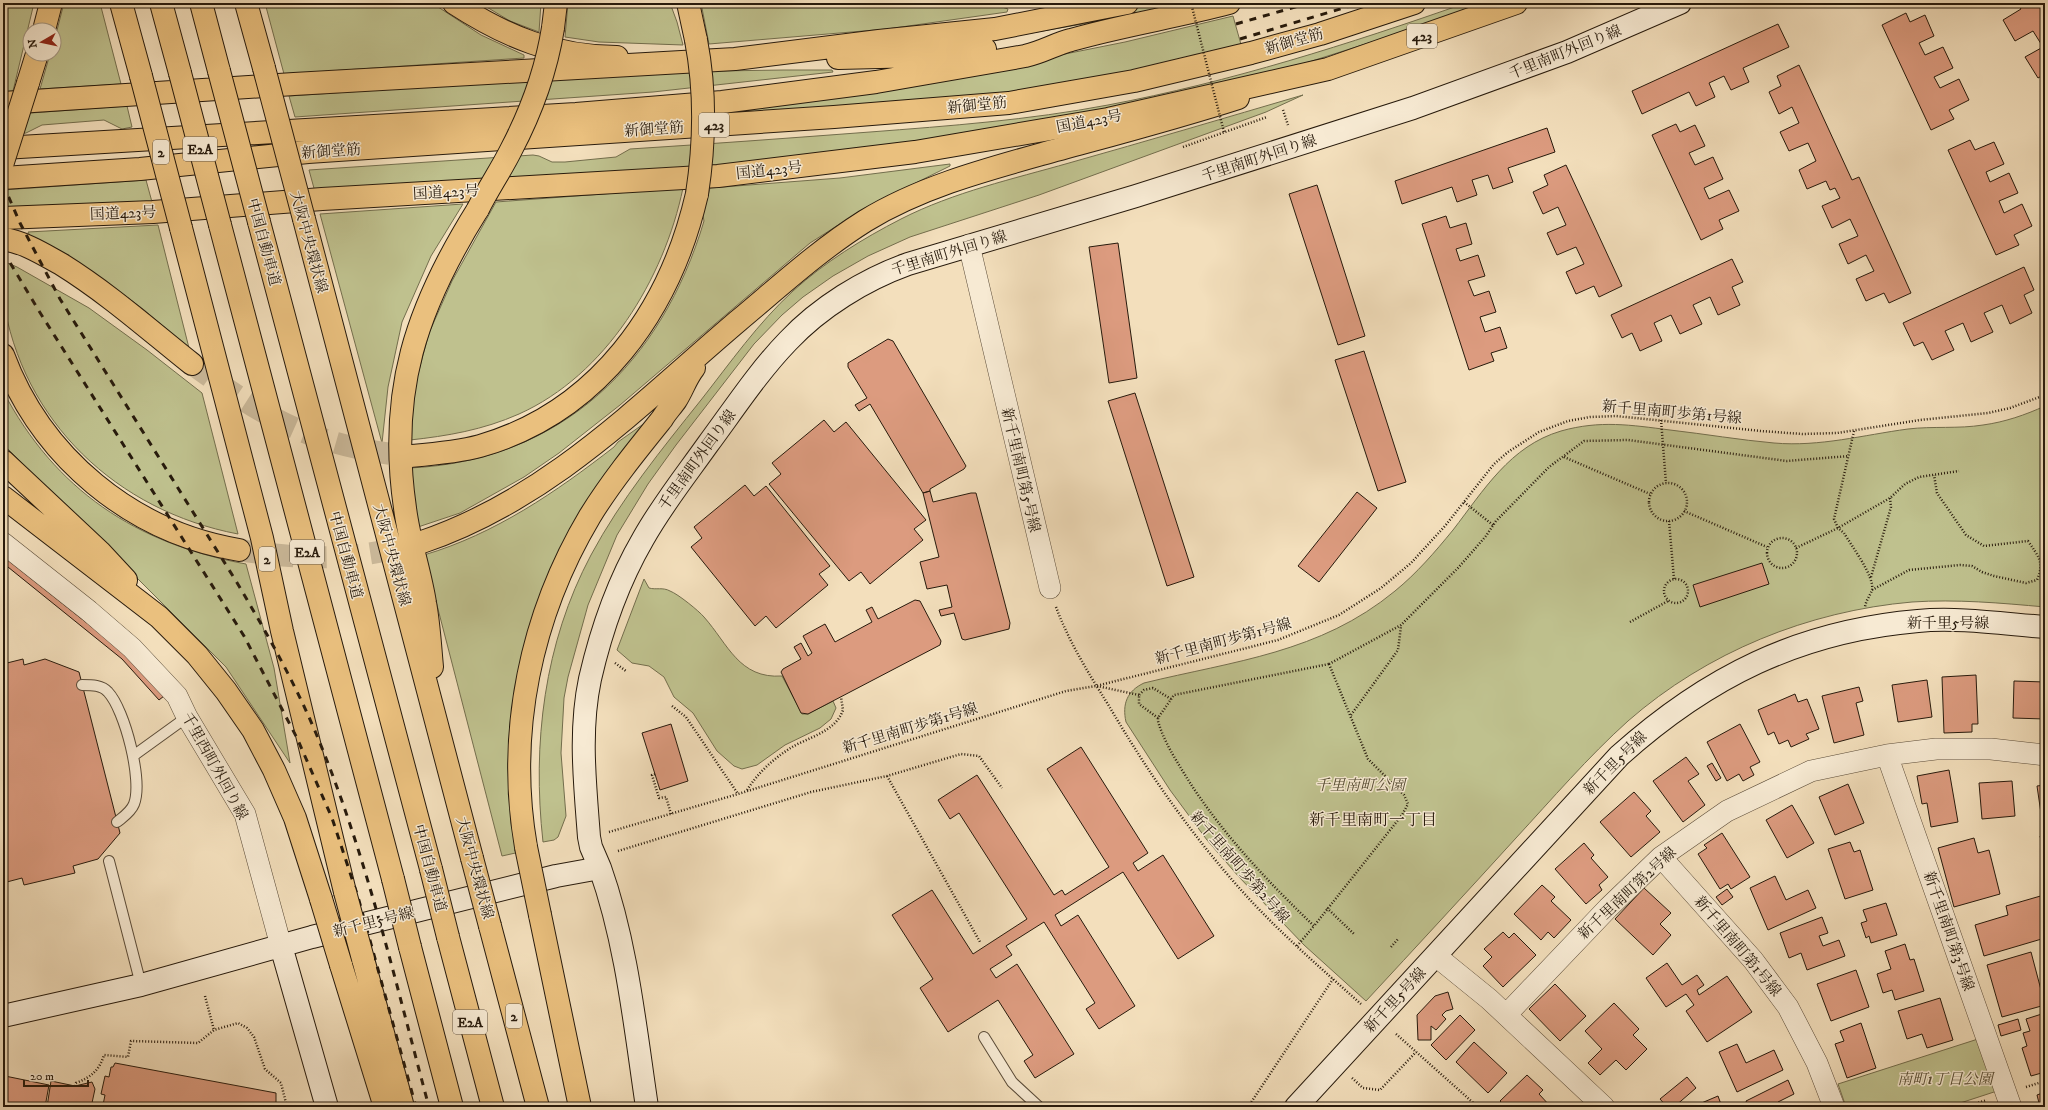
<svg xmlns="http://www.w3.org/2000/svg" width="2048" height="1110" font-family="'IM FELL DW Pica','Noto Serif JP',serif">
	<rect width="100%" height="100%" fill="#f3dfbc"/>
	<filter id="stains"><feTurbulence type="fractalNoise" baseFrequency=".005" numOctaves="4"/><feColorMatrix values="0 0 0 0 .2 0 0 0 0 .09 0 0 0 0 .02 0 0 0 .5 -.17"/></filter>
	<radialGradient id="worn" r=".72"><stop offset=".6" stop-color="#630" stop-opacity="0"/><stop offset="1" stop-color="#630" stop-opacity=".3"/></radialGradient>
	<path fill="#bfc18e" stroke="#736e4d" d="M3,3H34L13,91L3,92Z
		M64,3H100L121,84L40,89L50,54H54V42Z
		M265,3H432L481,35L524,55V58L284,74Z
		M480,3H541L539,32L510,21Z
		M568,3H670L677,22L683,45L599,42L565,37Z
		M701,3H941L1002,7L1008,9L1007,12L887,29L709,44Z
		M1153,3H1184L1123,17L985,41Z
		M1466,3H1487L1419,27L1293,67L1012,130L731,164L315,192L309,170L533,155L539,156L552,162H565L616,157L630,149C710,144 790,138 870,132C949,126 1029,120 1108,105C1230,82 1349,44 1466,3Z
		M1233,16L1242,48L1020,95L303,148L302,141L505,126L1015,64L1125,42Z
		M784,70H832L833,72L653,92L295,117L289,96L649,72Z
		M1303,95L1266,112L1039,195L910,237L868,256L833,276L803,297L782,315L754,344L676,445L648,484L617,535L588,605L568,677L564,698L561,753L566,816L558,837L554,840L543,842C532,744 544,643 591,555C621,499 662,449 701,400C730,363 758,323 793,291C825,262 862,239 901,219C954,192 1013,179 1069,163C1147,141 1225,118 1303,95Z
		M127,106L132,127L122,129L104,120L42,125L26,133L3,136V115Z
		M950,164V166L865,208L810,243L620,405L559,453L524,477L460,513L418,527L410,468C562,461 662,362 704,221L703,215L710,188L840,178Z
		M146,180L152,202L3,211V190Z
		M683,188C664,279 606,375 519,414C483,430 447,436 410,440L412,396L429,333L452,281L496,202Z
		M463,204L431,256L402,322L388,387L382,443L320,214Z
		M158,225L189,348L143,309L93,272L30,236L28,232Z
		M3,261L17,267L89,308L147,350L202,393L238,534C117,511 22,422 3,298C1,286 3,273 3,261Z
		M3,391C55,490 136,544 246,564L274,668L290,763L226,667L3,444Z
		M2045,406V607C2001,603 1956,599 1912,602C1808,611 1707,652 1628,721C1588,757 1552,799 1516,838C1466,893 1416,947 1366,1001L1304,945L1239,877L1207,840L1170,790L1126,722C1122,704 1127,691 1144,683C1234,661 1320,653 1395,591C1417,573 1435,552 1453,530C1484,490 1510,446 1561,431C1600,420 1631,425 1670,430C1705,434 1740,440 1774,443C1820,447 1863,435 1908,429C1933,426 1958,429 1983,425C2005,422 2025,415 2045,406Z
		M642,425H644L536,613L520,852L502,856L424,555C495,534 556,492 614,447L618,442Z
		M644,579L649,588C656,590 663,587 670,591C678,594 699,611 704,617C728,644 739,679 782,676L802,714H808L833,701L836,708L831,719L820,728L785,745L757,765L742,769L734,766L717,751L693,713L674,697L664,677L649,666L632,663L617,650Z
		M1978,1039L1997,1091L1948,1107H1846L1838,1084Z"/>
	<path fill="#dc9b7f" stroke="#271a0c" d="M2017,3H2045V74L2038,78L2025,57L2043,47L2033,31L2015,41L2003,20L2021,9Z
		M1906,13L1910,22L1925,15L1934,36L1919,43L1925,55L1943,47L1953,68L1934,77L1940,88L1959,79L1969,100L1949,110L1954,119L1931,130L1882,25Z
		M1778,24L1789,47L1743,68L1749,82L1731,90L1724,76L1709,83L1715,97L1696,106L1689,92L1642,114L1632,91Z
		M1799,65L1852,180L1859,177L1911,293L1889,303L1884,293L1866,301L1856,279L1874,271L1866,255L1848,264L1839,244L1858,236L1850,219L1832,228L1822,206L1840,198L1835,188L1830,190L1826,181L1807,189L1799,170L1816,161L1808,143L1789,151L1780,132L1799,123L1792,107L1779,114L1769,92L1781,86L1777,76Z
		M1676,124L1680,132L1695,125L1705,146L1689,153L1695,165L1713,157L1723,179L1704,188L1709,199L1729,190L1739,211L1719,220L1723,229L1701,240L1652,135Z
		M1547,128L1555,152L1508,168L1513,182L1493,189L1488,175L1472,180L1477,195L1457,202L1452,187L1402,204L1395,181Z
		M1970,140L1975,150L1994,142L2004,164L1986,172L1990,182L2009,173L2018,193L1999,201L2004,213L2022,204L2032,226L2014,235L2019,245L1996,255L1948,150Z
		M1566,165L1622,286L1599,297L1594,286L1576,294L1566,272L1584,264L1576,247L1557,255L1547,233L1566,225L1558,207L1543,214L1533,192L1548,185L1544,175Z
		M1317,185L1365,336L1338,345L1289,194Z
		M1446,216L1450,228L1466,223L1472,244L1456,249L1460,261L1478,255L1485,276L1468,281L1474,296L1489,291L1496,312L1480,317L1485,332L1500,327L1507,348L1491,353L1494,361L1469,370L1422,224Z
		M1118,243L1137,378L1109,383L1089,247Z
		M1732,259L1743,282L1732,287L1740,305L1718,315L1710,297L1693,305L1702,324L1680,334L1671,315L1654,323L1662,341L1640,351L1632,333L1622,338L1611,315Z
		M2024,267L2034,290L2024,295L2032,313L2010,324L2002,305L1984,313L1993,332L1971,342L1963,323L1945,331L1954,350L1932,360L1923,342L1914,346L1903,323Z
		M888,339L893,341L966,466L964,469L930,489V491L923,493L870,404L859,411L855,405L867,398L848,367V363Z
		M1364,351L1406,482L1378,491L1335,360Z
		M1135,393L1194,577L1167,586L1108,401Z
		M824,420L834,432L846,422L926,520L914,529L923,540L870,584L861,572L849,581L769,484L781,474L772,463Z
		M745,485L754,496L766,486L830,566L819,574L828,585L776,628L766,616L755,626L691,547L702,538L694,527Z
		M930,491L933,502L971,493H976L1010,623L1009,629L965,640L962,639L954,613L941,616L939,610L952,607L947,585L927,589L920,562L939,557L923,493Z
		M1357,492L1377,508L1319,582L1298,566Z
		M3,556L127,655L164,696L159,700L122,659L3,563Z
		M1762,563L1769,584L1700,607L1693,585Z
		M915,600L920,601L941,641L940,645L808,714L801,713L781,672L783,669L801,659L794,647L801,643L808,656L812,653L803,636L825,624L835,642L872,622L866,610L872,607L878,619Z
		M23,659L24,665L45,659L79,672L120,833L98,859L73,866L75,873L24,885L22,878L3,883V664Z
		M1976,675L1978,724H1972V732L1944,733L1942,677Z
		M1927,680L1932,717L1898,722L1892,685Z
		M2014,681L2045,682V719L2013,718Z
		M1859,687L1863,701L1856,703L1864,735L1834,743L1822,696Z
		M1795,694L1798,702L1807,699L1819,729L1806,734L1809,739L1791,747L1788,740L1779,744L1774,732L1768,735L1758,710Z
		M671,724L688,781L660,790L642,733Z
		M1740,724L1760,762L1750,767L1754,775L1743,781L1739,774L1727,781L1707,742Z
		M1081,747L1148,853L1133,863L1138,871L1163,855L1214,936L1178,959L1123,872L1055,915L1061,926L1078,915L1135,1006L1099,1029L1086,1009L1095,1003L1044,922L1006,946L1012,955L990,969L996,978L1017,964L1074,1054L1035,1078L1024,1061L1033,1055L998,1000L948,1032L920,988L933,979L892,915L932,890L973,954L1027,919L959,813L950,819L938,800L977,775L1054,895L1062,890L1065,895L1109,867L1047,769Z
		M1686,757L1699,774L1688,781L1705,805L1683,822L1653,781Z
		M1712,763L1721,778L1716,781L1707,766Z
		M1949,770L1958,822L1931,827L1927,803L1922,804L1917,776Z
		M2012,781L2015,816L1982,819L1979,783Z
		M1848,784L1864,823L1835,835L1819,797Z
		M2045,785V827H2043L2037,786Z
		M1634,792L1651,811L1646,816L1660,832L1631,857L1600,822Z
		M1792,805L1814,843L1787,858L1766,820Z
		M1722,833L1750,877L1731,889L1728,884L1720,889L1698,854L1707,848L1704,845Z
		M2045,835V856L2040,836Z
		M1974,838L1978,853L1989,850L2000,894L1954,907L1938,848Z
		M1850,842L1854,852L1860,850L1873,890L1845,899L1828,849Z
		M1584,843L1594,855L1591,858L1608,877L1599,885L1602,890L1586,904L1555,869Z
		M1775,876L1786,900L1808,890L1816,908L1768,930L1750,888Z
		M1542,885L1555,897L1551,901L1571,920L1554,938L1548,932L1541,940L1514,914Z
		M1644,888L1671,913L1660,924L1671,935L1653,955L1615,919Z
		M1727,889L1733,897L1722,905L1716,897Z
		M2044,895L2045,938L1984,956L1975,925L2008,915L2006,906Z
		M1886,903L1897,935L1871,943L1869,936L1866,938L1861,923L1867,921L1863,910Z
		M1822,917L1828,933L1819,936L1823,946L1839,940L1845,956L1807,970L1801,953L1789,958L1780,933Z
		M1503,932L1509,938L1514,933L1536,955L1503,987L1483,966L1492,957L1484,949Z
		M1905,944L1910,960L1914,959L1924,991L1895,1000L1892,990L1883,993L1877,974L1891,969L1885,951Z
		M2031,952L2045,1005L2002,1017L1987,965Z
		M1667,963L1682,985L1697,975L1704,985L1697,990L1699,995L1727,976L1752,1012L1707,1042L1686,1011L1694,1005L1686,994L1666,1007L1646,978Z
		M1856,970L1869,1007L1831,1021L1817,984Z
		M1555,984L1586,1016L1560,1041L1529,1009Z
		M1448,992L1453,1009L1446,1011L1442,1015L1446,1019L1436,1030L1431,1026V1040H1418L1417,1015L1435,996Z
		M1940,998L1953,1040L1927,1048L1922,1034L1907,1039L1898,1011Z
		M1614,1003L1639,1029L1633,1035L1647,1049L1626,1070L1616,1060L1600,1075L1588,1063L1602,1049L1585,1031Z
		M2045,1013V1072L2031,1076L2022,1048L2027,1046L2023,1033L2030,1031L2026,1019Z
		M1460,1015L1475,1030L1446,1060L1431,1045Z
		M2018,1019L2021,1030L2001,1036L1998,1025Z
		M1861,1023L1876,1068L1847,1078L1835,1044L1844,1041L1840,1031Z
		M1474,1042L1507,1073L1488,1093L1456,1062Z
		M1737,1044L1746,1063L1774,1050L1783,1070L1737,1092L1719,1052Z
		M115,1063L276,1093V1107H106V1105H103L105,1095L101,1094L105,1076L109,1077L111,1067H113Z
		M1527,1075L1543,1090L1539,1094L1551,1107H1506L1500,1101Z
		M5,1076L49,1085L45,1107H3Z
		M1687,1077L1696,1088L1674,1107H1667L1660,1099Z
		M1788,1080L1794,1094L1778,1102L1781,1107H1748L1746,1101Z
		M51,1081L75,1086L92,1082L95,1089L92,1103L98,1104L97,1107H47Z
		M2045,1092V1107H2040L2037,1095Z
		M1718,1096L1722,1107H1692Z"/>
	<g fill="none" stroke-linecap="round" stroke-linejoin="round">
		<path stroke="#cab899" stroke-width="22" stroke-dasharray="22 11" stroke-linecap="butt" d="M192,364C216,381 240,399 265,413C309,439 361,452 411,456
			M239,550C300,559 348,562 409,545"/>
		<g stroke="#5a4b38" stroke-width="12">
			<path id="lane" d="M82,685C92,685 102,685 108,692C125,710 143,781 134,804C131,812 123,817 117,822
				M133,756L187,717
				M109,861L141,985
				M984,1037L1012,1082L1039,1107"/>
		</g>
		<g stroke="#5a4b38" stroke-width="22">
			<path id="street" d="M969,245L1050,588
				M3,543L89,611L132,648L177,696L187,717L245,814L281,946
				M1887,755L2011,1107
				M1661,857L1753,960L1788,1007L1817,1063L1834,1107
				M1436,956L1489,999L1604,1107
				M1506,1015L1608,908L1661,857L1727,811L1811,771L1887,755L1936,749H1991L2045,755"/>
		</g>
		<g stroke="#271a0c" stroke-width="24">
			<path id="secondary" d="M600,868L591,847L589,837C585,784 579,731 590,679C601,631 618,582 643,539C662,505 686,475 708,444C734,409 758,372 788,341C820,307 864,280 908,264L1136,196L1413,108L1567,52L1680,3
				M281,946L327,1107
				M3,1016L141,985L312,937L556,876L600,868C627,944 635,1027 647,1107
				M1296,1107L1619,756C1707,677 1799,631 1918,621C1957,617 2005,624 2045,627"/>
		</g>
		<g stroke="#271a0c" stroke-width="24">
			<path id="primary" d="M121,3L141,76
				M246,3L264,68
				M454,3C506,37 556,57 617,57
				M688,3L696,40
				M553,28L556,3
				M44,30L51,3
				M28,83L37,54
				M304,219L472,858
				M181,228L262,538L282,631L345,892
				M3,239C24,242 43,254 61,264C109,294 148,329 192,364
				M3,355C41,457 131,532 239,550
				M411,456C434,454 458,452 480,446C598,412 670,311 697,194
				M3,461L100,552L126,580
				M3,497L159,617L197,655L226,691L253,730L274,770L295,818L321,899
				M422,542C549,499 639,405 738,321C780,286 819,250 865,221C919,188 981,171 1042,154C1107,136 1173,119 1238,98
				M432,667C430,646 429,624 425,603C420,571 409,541 405,508C388,391 416,308 478,209
				M526,847C506,732 531,615 590,516C611,482 637,450 662,419C666,412 672,406 676,400C683,389 686,378 694,368
				M540,915L580,1107
				M490,926L538,1107
				M363,959L403,1107
				M341,965L385,1107"/>
		</g>
		<g stroke="#271a0c" stroke-width="24">
			<path id="highway" d="M161,3L180,73
				M201,3L219,71
				M838,58L921,56L985,49
				M3,103L294,84L735,59L879,41L995,29L1127,3
				M3,148L576,114L722,102L876,82L1025,56C1043,52 1055,44 1071,40C1123,25 1177,17 1229,3
				M3,178L140,169L308,152L834,117L1009,103L1134,81L1251,53L1320,34L1414,3
				M3,218L153,212L322,199L718,176L915,152L1108,119L1328,69L1516,3
				M259,222L431,869
				M220,225L393,879
				M448,937L493,1107
				M410,947L452,1107"/>
		</g>
		<path stroke="#271a0c" stroke-width="2.5" stroke-dasharray="1 2" stroke-linecap="butt" d="M1283,110L1288,125
			M1183,147L1267,117
			M1661,420L1666,483
			M1854,431L1834,519L1838,528L1844,533C1851,545 1875,577 1872,590C1870,596 1866,600 1865,607
			M1564,457L1650,494
			M1649 502a19 19 0 1 1 38 0a19 19 0 1 1-38 0Z
			M1464,502L1493,525
			M1684,511L1767,547
			M1669,521L1674,579
			M1767 553a15 15 0 1 1 30 0a15 15 0 1 1-30 0Z
			M1796,548L1838,528L1890,498L1905,484L1919,477L1959,471
			M1871,577L1891,507L1890,498
			M1664 591a12 12 0 1 1 24 0a12 12 0 1 1-24 0Z
			M1872,590L1909,570L1960,565L1972,566L1982,572L1994,576L2026,583L2037,580C2045,562 2038,556 2028,541L1984,546L1966,535L1937,493L1934,475
			M1056,607C1069,642 1089,674 1109,706C1150,776 1197,843 1253,903C1287,939 1324,971 1361,1004
			M1630,622L1668,601
			M615,663L626,671
			M1329,664L1368,759L1404,795L1408,804L1402,815L1314,926C1263,877 1215,826 1179,765C1171,752 1162,736 1158,721V718L1174,695Z
			M1329,664L1401,625L1458,568L1486,536L1496,521L1549,467L1584,441L1628,440L1787,461L1849,456
			M1097,686L1139,695
			M672,706L686,717L738,794
			M1351,715L1398,650L1401,626
			M1158,718L1139,704V695L1144,690L1153,688L1171,699
			M655,774L652,775L659,798L666,797L671,814
			M887,776L980,942
			M747,790C758,773 772,760 789,749C807,737 835,733 843,710L841,697
			M609,832L738,794L1066,691L1096,686L1278,640L1339,615L1381,588L1411,563L1445,526L1494,464L1508,452L1539,432L1568,421L1590,417L1616,416L1761,431L1802,434L1837,433L1920,420L1988,413L2010,408L2045,395
			M618,851L811,792L887,776L961,754L979,756L1002,788
			M1327,908L1354,934
			M1297,946L1314,926
			M1391,947L1398,939
			M205,996L214,1030
			M1396,1034L1478,1107
			M1352,1078L1363,1088L1380,1090L1416,1052
			M75,1086L76,1083C91,1077 99,1071 104,1055L128,1057L131,1041L198,1043L214,1030L238,1023L247,1028L254,1037L265,1069L281,1083L287,1107
			M2026,1087L2045,1081
			M1248,1107L1333,979
			M1964,1107L1987,1100"/>
		<use href="#lane" stroke="#f7ead3" stroke-width="10"/>
		<use href="#street" stroke="#f7ead3" stroke-width="21"/>
		<use href="#secondary" stroke="#f7ead3" stroke-width="22"/>
		<use href="#primary" stroke="#eac07e" stroke-width="22"/>
		<use href="#highway" stroke="#eac07e" stroke-width="22"/>
		<path stroke="#271a0c" stroke-width="3" stroke-dasharray="7 7" stroke-linecap="butt" d="M1236,24L1309,3
			M1240,39L1360,3
			M3,184L20,223L60,299L236,581C265,630 293,679 315,731C366,852 395,981 429,1107
			M3,251L39,311L244,636L297,738L332,818L358,897L416,1107"/>
		<g stroke="#271a0c" stroke-width="24" stroke-linecap="butt">
			<path id="primary-bridge" d="M696,40C706,92 705,142 697,194
				M264,68L304,219
				M141,76L181,228
				M3,162L28,83
				M478,209C488,189 501,170 511,150C531,112 546,72 553,28
				M526,847L540,915
				M472,858L490,926
				M345,892L363,959
				M321,899L341,965"/>
		</g>
		<g stroke="#271a0c" stroke-width="24" stroke-linecap="butt">
			<path id="highway-bridge" d="M219,71L259,222
				M180,73L220,225
				M431,869L448,937
				M393,879L410,947"/>
		</g>
		<path stroke="#271a0c" stroke-width="2.5" stroke-dasharray="1 2" stroke-linecap="butt" d="M1191,3L1224,132"/>
		<use href="#primary-bridge" stroke="#eac07e" stroke-width="22"/>
		<use href="#highway-bridge" stroke="#eac07e" stroke-width="22"/>
	</g>
	<g text-anchor="middle" stroke-width="3" stroke-linejoin="round" paint-order="stroke">
		<g fill="#f7ead3" stroke="#655848" stroke-width="1">
			<rect x="1407" y="24" width="30" height="24" rx="3"/>
			<rect x="699" y="113" width="30" height="24" rx="3"/>
			<rect x="183" y="137" width="34" height="24" rx="3"/>
			<rect x="153" y="140" width="16" height="24" rx="3"/>
			<rect x="290" y="540" width="34" height="24" rx="3"/>
			<rect x="259" y="547" width="16" height="24" rx="3"/>
			<rect x="506" y="1004" width="16" height="24" rx="3"/>
			<rect x="453" y="1010" width="34" height="24" rx="3"/>
		</g>
		<g font-size="14" font-weight="bold" fill="#271a0c">
			<text x="1422" y="41">423</text>
			<text x="714" y="130">423</text>
			<text x="200" y="154">E2A</text>
			<text x="161" y="157">2</text>
			<text x="307" y="557">E2A</text>
			<text x="267" y="564">2</text>
			<text x="514" y="1021">2</text>
			<text x="470" y="1027">E2A</text>
		</g>
		<g font-size="15" fill="#271a0c" stroke="#f7ead3">
			<text transform="translate(1294 41) rotate(-16)" y="5">新御堂筋</text>
			<text transform="translate(1565 52) rotate(-22)" y="5">千里南町外回り線</text>
			<text transform="translate(977 105) rotate(-6)" y="5">新御堂筋</text>
			<text transform="translate(1089 121) rotate(-11)" y="5">国道423号</text>
			<text transform="translate(654 129) rotate(-4)" y="5">新御堂筋</text>
			<text transform="translate(331 151) rotate(-4)" y="5">新御堂筋</text>
			<text transform="translate(1259 158) rotate(-18)" y="5">千里南町外回り線</text>
			<text transform="translate(769 170) rotate(-6)" y="5">国道423号</text>
			<text transform="translate(446 192) rotate(-3)" y="5">国道423号</text>
			<text transform="translate(123 213) rotate(-2)" y="5">国道423号</text>
			<text transform="translate(264 242) rotate(75)" y="5">中国自動車道</text>
			<text transform="translate(309 242) rotate(75)" y="5">大阪中央環状線</text>
			<text transform="translate(949 253) rotate(-17)" y="5">千里南町外回り線</text>
			<text transform="translate(1672 412) rotate(5)" y="5">新千里南町歩第1号線</text>
			<text transform="translate(697 460) rotate(-54)" y="5">千里南町外回り線</text>
			<text transform="translate(1021 470) rotate(77)" y="5">新千里南町第5号線</text>
			<text transform="translate(346 555) rotate(75)" y="5">中国自動車道</text>
			<text transform="translate(392 555) rotate(75)" y="5">大阪中央環状線</text>
			<text x="1948" y="628">新千里5号線</text>
			<text transform="translate(1223 641) rotate(-15)" y="5">新千里南町歩第1号線</text>
			<text transform="translate(910 728) rotate(-17)" y="5">新千里南町歩第1号線</text>
			<text transform="translate(1615 763) rotate(-45)" y="5">新千里5号線</text>
			<text transform="translate(215 766) rotate(61)" y="5">千里西町外回り線</text>
			<text transform="translate(1240 867) rotate(49)" y="5">新千里南町歩第2号線</text>
			<text transform="translate(430 868) rotate(75)" y="5">中国自動車道</text>
			<text transform="translate(475 868) rotate(75)" y="5">大阪中央環状線</text>
			<text transform="translate(1627 893) rotate(-43)" y="5">新千里南町第2号線</text>
			<text transform="translate(373 922) rotate(-14)" y="5">新千里5号線</text>
			<text transform="translate(1949 931) rotate(71)" y="5">新千里南町第3号線</text>
			<text transform="translate(1738 946) rotate(50)" y="5">新千里南町第1号線</text>
			<text transform="translate(1395 1000) rotate(-47)" y="5">新千里5号線</text>
		</g>
		<g font-size="15" font-style="italic" fill="#554c33" stroke="#f7ead3">
			<text x="1360" y="790">千里南町公園</text>
			<text x="1945" y="1084">南町1丁目公園</text>
		</g>
		<g font-size="16" fill="#271a0c" stroke="#f7ead3">
			<text x="1373" y="825">新千里南町一丁目</text>
		</g>
	</g>
	<rect width="2048" height="1110" fill="none" stroke="#f3dfbc" stroke-width="16"/>
	<rect x="4" y="4" width="2040" height="1102" fill="none" stroke="#271a0c" stroke-width="2"/>
	<rect x="8" y="8" width="2032" height="1094" fill="none" stroke="#271a0c"/>
	<g transform="translate(42 42) rotate(261)"><circle r="19" fill="#f7ead3" stroke="#a49783"/>
	<path d="M0-3L7 15L0 10L-7 15Z" fill="#8f2418"/>
	<text y="-6" font-size="11" font-weight="bold" text-anchor="middle" fill="#271a0c">N</text>
	</g>
	<path d="M24 1080v6h64v-6" fill="none" stroke="#271a0c" stroke-width="2"/>
	<text x="30" y="1080" font-size="12" fill="#271a0c" stroke="#f7ead3" stroke-width="3" paint-order="stroke">20 m</text>
	<rect width="100%" height="100%" filter="url(#stains)"/>
	<rect width="100%" height="100%" fill="url(#worn)"/>
</svg>
